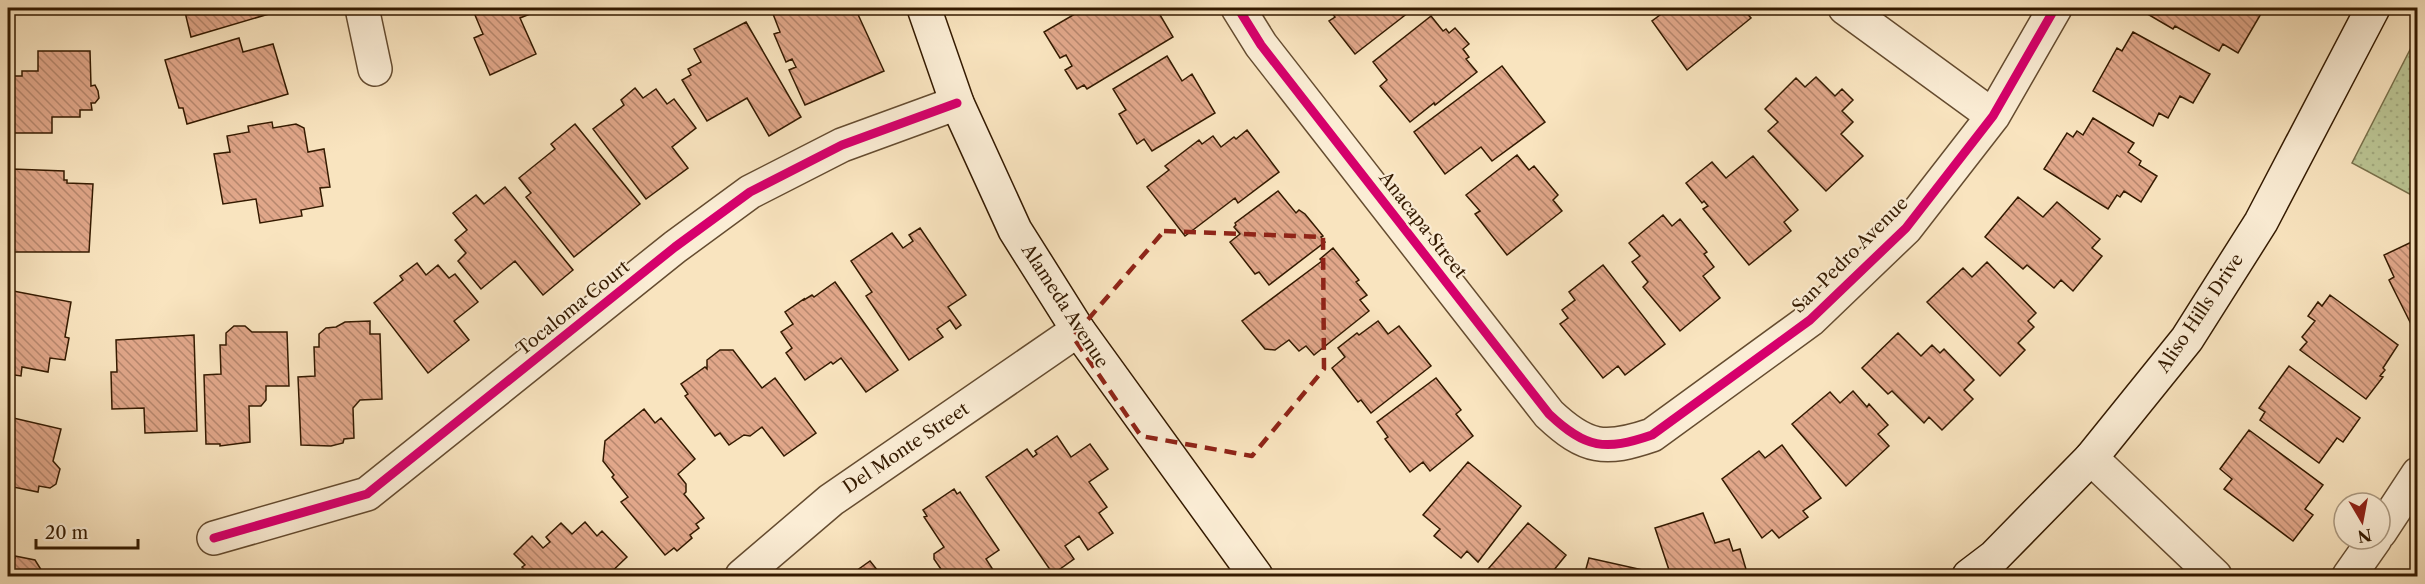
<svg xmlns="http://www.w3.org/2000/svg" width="2425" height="584" font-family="'Libre Caslon Text',serif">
	<defs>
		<pattern id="grass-dots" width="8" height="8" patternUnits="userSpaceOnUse" patternTransform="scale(1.5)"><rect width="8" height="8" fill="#bbc594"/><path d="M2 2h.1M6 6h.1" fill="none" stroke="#a1a97e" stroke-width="1.8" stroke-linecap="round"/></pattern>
		<pattern id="building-back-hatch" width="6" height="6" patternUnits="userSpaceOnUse" patternTransform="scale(1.5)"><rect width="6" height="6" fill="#e1a78a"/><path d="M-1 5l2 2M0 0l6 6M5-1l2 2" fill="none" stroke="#b7876e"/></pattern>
	</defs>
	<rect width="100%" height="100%" fill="#f9e4bf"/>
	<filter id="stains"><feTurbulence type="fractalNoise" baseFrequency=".00333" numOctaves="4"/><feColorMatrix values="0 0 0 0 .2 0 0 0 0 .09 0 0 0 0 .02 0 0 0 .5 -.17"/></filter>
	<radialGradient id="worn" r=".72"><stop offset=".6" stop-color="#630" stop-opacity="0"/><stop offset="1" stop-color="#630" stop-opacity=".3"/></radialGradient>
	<path fill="url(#grass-dots)" stroke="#78704a" stroke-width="1.5" d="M2417,36L2418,198H2417L2352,163Z"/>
	<path fill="url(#building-back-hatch)" stroke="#341a00" stroke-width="1.5" d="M184,8H289L191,37Z
		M439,8H456L442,14Z
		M472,8H545L520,18L536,54L490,75L474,38L483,34Z
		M788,8H855L884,71L805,105L789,70L796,67L792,59L786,62L774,34L780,32L773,14Z
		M1085,8H1156L1173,37L1087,89L1084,85L1077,89L1065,70L1072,66L1066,55L1060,58L1044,32Z
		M1328,8H1412L1413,9L1355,54L1329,21L1335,17Z
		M1660,8H1742L1751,18L1687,70L1652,21L1664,12Z
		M2147,8H2253L2262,12L2238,53L2223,44L2219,51L2175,26L2173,29L2144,12Z
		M1431,16L1443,31L1446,29L1449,33L1455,28L1469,44L1463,49L1469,57L1466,59L1477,72L1435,105L1434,103L1410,122L1380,86L1387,80L1373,62Z
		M746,22L801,117L769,136L747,98L707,121L682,80L691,75L688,69L701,62L694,49Z
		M2133,32L2210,74L2193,103L2180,96L2168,118L2159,113L2153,126L2093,91L2117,48L2122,51Z
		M239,38L243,52L273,44L288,94L187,124L183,108H179L165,60Z
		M38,51H90L91,86L95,85L98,91L99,98L95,103H91L92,110H80V117H52V133H8V76H22V71H38Z
		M1167,56L1182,81L1192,74L1215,113L1152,151L1144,139L1137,144L1119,114L1126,110L1113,89Z
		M1502,66L1545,122L1492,161L1481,147L1445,174L1414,132Z
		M1816,77L1835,96L1842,89L1853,100L1842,111L1853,122L1841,134L1863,156L1826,191L1768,131L1778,122L1765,109L1796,78L1805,87Z
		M635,88L643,98L656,89L667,104L674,99L696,128L672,147L688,168L646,199L593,129L624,105L621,100Z
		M2093,118L2134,143L2128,152L2141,161L2139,165L2157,176L2141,202L2124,191L2120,197L2117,195L2108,209L2044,169L2067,133L2073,137L2077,131L2083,135Z
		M272,122L273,128L296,124L304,128L308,152L324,149L330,187L320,188L323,206L301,210L302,216L260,223L256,199L223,204L214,154L230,152L227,136L249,132L248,126Z
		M575,124L640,204L574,257L526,197L531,193L519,178L555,149L551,144Z
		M1247,130L1279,172L1238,203L1235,198L1185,236L1147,187L1169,170L1165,166L1199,140L1202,144L1213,136L1221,147L1234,137L1236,139Z
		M1517,155L1529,170L1534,166L1558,195L1553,200L1562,211L1507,255L1475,214L1480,211L1466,195Z
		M1753,156L1798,210L1784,222L1791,231L1749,265L1703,209L1708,206L1704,201L1702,203L1686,183L1712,162L1726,178Z
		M12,169L64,171V180H67V183L93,184L89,252H8V201H10Z
		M505,187L573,270L543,295L515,261L481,289L458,261L466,253L455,240L467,230L453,213L476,195L484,204Z
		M1278,191L1296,213L1299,210L1305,214L1323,236L1321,237L1325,242L1269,285L1259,272L1255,274L1230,242L1240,234L1234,227L1236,225L1235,223Z
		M2018,197L2043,217L2057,202L2100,239L2092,248L2102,256L2073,291L2061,280L2054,288L2027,265L2023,269L1985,237Z
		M1663,215L1672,226L1680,219L1707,252L1704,254L1714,267L1703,276L1720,298L1680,331L1643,287L1648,282L1632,262L1640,256L1629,243Z
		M920,228L966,295L948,307L961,325L956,329L950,320L937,329L943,337L909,360L866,296L872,292L851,261L892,233L903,248L913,241L909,235Z
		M2418,239V338L2389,280L2394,277L2384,255Z
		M1333,248L1359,280L1356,282L1367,295L1360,300L1369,311L1314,355L1306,346L1299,351L1289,340L1275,350L1265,349L1242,321L1322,261L1320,259Z
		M1987,262L2036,313L2028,321L2034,327L2018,343L2025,350L2000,376L1927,302L1963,268L1972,277Z
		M417,263L426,275L438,265L449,278L455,274L478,302L454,321L469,340L428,373L374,303L403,280L400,276Z
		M1603,265L1665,344L1625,375L1618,366L1603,378L1560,324L1568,318L1562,310L1575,300L1569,292Z
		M835,282L898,370L866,392L841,358L833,364L831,362L805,380L786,353L792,348L781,332L793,324L785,312L804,299V300L812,295L814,297Z
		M8,290L71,302L65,337L69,338L65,360L50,358L48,372L22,367L21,376L8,374Z
		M2330,295L2398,345L2383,368L2385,370L2380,376L2383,377L2366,399L2300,350L2307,342L2302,337L2315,321L2308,316L2318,302L2322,306Z
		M370,321V334H380L382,399L360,400L353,408L354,438L344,439L343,443L331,446L301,445L298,377L315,376L314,347H319V334L326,328L336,327L345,322Z
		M1378,321L1388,334L1399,326L1431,366L1371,413L1361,400L1358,402L1332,368L1345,357L1338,348L1357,333L1359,335Z
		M234,326H245L252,332H287L289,386H266V400L261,406H249L250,442L220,446V444H206L204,375L221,374L220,345H226V333Z
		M1898,333L1921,356L1932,345L1940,353L1944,349L1974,380L1964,390L1973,399L1942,430L1929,417L1924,423L1892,391L1888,394L1862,368Z
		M194,335L197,431L145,433L144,408L112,409L111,372H117L116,340Z
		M720,350H733L762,388L775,378L816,433L784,456L762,427L750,436L744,435L729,445L720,433L715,436L685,396L688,394L681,384L705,367L707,369V360Z
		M2289,366L2360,418L2343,442L2337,438L2319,463L2260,420L2265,412L2259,408Z
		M1436,378L1461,410L1456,414L1473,436L1430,471L1423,462L1410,472L1385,439L1388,437L1377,422Z
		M1853,391L1867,407L1869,404L1888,425L1878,434L1889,446L1846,486L1792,424L1830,392L1840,403Z
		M644,409L655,423L661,418L695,459L678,474L686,484V492L684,494L704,518L696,524L699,528L690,535L692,538L677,551L674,548L665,555L621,502L628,497L612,477L614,475L603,461L605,441Z
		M9,417L61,429L53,461L60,469L56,484L50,488L39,486L38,492L8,486Z
		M2249,430L2323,485L2305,509L2313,515L2293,541L2224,489L2232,479L2220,469Z
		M1057,436L1071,457L1090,444L1108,469L1089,482L1107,507L1099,513L1113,533L1088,550L1079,536L1065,546L1074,559L1053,574L986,477L1027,449L1033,457L1037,454L1035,451Z
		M1782,445L1821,498L1803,511L1808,517L1779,538L1772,530L1762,538L1722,479L1759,451L1765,458Z
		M1468,462L1521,506L1478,562L1467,551L1461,558L1434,536L1440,529L1423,515Z
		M954,489L957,494L960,492L999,550L986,559L997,576H944L945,575L934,559V554L944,547L924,517L927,516L923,510Z
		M1703,513L1715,543L1729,539L1733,551L1740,549L1748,576H1671L1655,528Z
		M585,522L597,536L602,531L627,557L607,576H531L522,567L525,565L514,554L532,536L543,548L550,542L546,537L561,523L572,534Z
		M1528,523L1566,555L1549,576H1482Z
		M15,556L35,560L45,576H8V557L15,558Z
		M1589,558L1643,570L1641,576H1584Z
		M870,561L882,576H849Z"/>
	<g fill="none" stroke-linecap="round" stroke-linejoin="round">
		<g stroke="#654c30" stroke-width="36">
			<path id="street" d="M362,8L375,69
				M1238,8L1261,45L1549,414C1586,449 1605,451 1652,435L1810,320L1906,228L1993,116L2055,8
				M1845,8L1993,116
				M2091,458L2215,576
				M2380,532L2418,474
				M214,538L367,494L675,247L750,192L842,145L957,103
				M742,576L831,500L1078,330
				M2349,576L2375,539"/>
		</g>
		<g stroke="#341a00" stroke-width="36">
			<path id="secondary" d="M924,8L957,103L1015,230L1078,330L1256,576
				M1969,576L1994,557L2091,458L2187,339L2261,222L2373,8"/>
		</g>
		<use href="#street" stroke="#fbedd5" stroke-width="33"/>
		<use href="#secondary" stroke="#fbedd5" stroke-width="33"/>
		<g stroke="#fbedd5" stroke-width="13">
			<path id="cycleway" d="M1238,8L1261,45L1549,414C1586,449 1605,451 1652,435L1810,320L1906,228L1993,116L2055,8
				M214,538L367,494L675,247L750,192L842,145L957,103"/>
		</g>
		<use href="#cycleway" stroke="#d6006c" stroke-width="9"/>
	</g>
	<path fill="none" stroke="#8f2418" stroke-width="4.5" stroke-dasharray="12 8" stroke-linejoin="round" d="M1164,231L1323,237L1324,369L1252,456L1141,436L1073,337Z"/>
	<g text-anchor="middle" stroke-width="4.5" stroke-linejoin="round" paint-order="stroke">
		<g font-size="18" fill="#341a00" stroke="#fbedd5">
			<text transform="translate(1423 225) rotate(52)" y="6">Anacapa Street</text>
			<text transform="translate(1850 255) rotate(-45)" y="6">San Pedro Avenue</text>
			<text transform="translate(1065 306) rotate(57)" y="6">Alameda Avenue</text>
			<text transform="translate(573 308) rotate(-39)" y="6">Tocaloma Court</text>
			<text transform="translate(2200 313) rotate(-56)" y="6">Aliso Hills Drive</text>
			<text transform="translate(906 448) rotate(-34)" y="6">Del Monte Street</text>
		</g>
	</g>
	<rect width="2425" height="584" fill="none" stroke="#f9e4bf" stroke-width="30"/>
	<rect x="9" y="9" width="2407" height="566" fill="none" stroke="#341a00" stroke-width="3"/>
	<rect x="15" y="15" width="2395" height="554" fill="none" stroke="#341a00" stroke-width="1.5"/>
	<g transform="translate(2362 521) rotate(170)"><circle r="28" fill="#fbedd5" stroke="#ab9980" stroke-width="1.5"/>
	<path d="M0-4.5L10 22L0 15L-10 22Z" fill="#8f2418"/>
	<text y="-9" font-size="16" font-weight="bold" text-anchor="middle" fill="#341a00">N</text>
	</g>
	<path d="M36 539v9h102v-9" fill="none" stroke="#341a00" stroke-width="3"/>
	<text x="45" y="539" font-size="18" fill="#341a00" stroke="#fbedd5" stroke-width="4.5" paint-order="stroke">20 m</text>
	<rect width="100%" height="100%" filter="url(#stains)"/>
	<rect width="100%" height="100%" fill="url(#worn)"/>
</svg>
